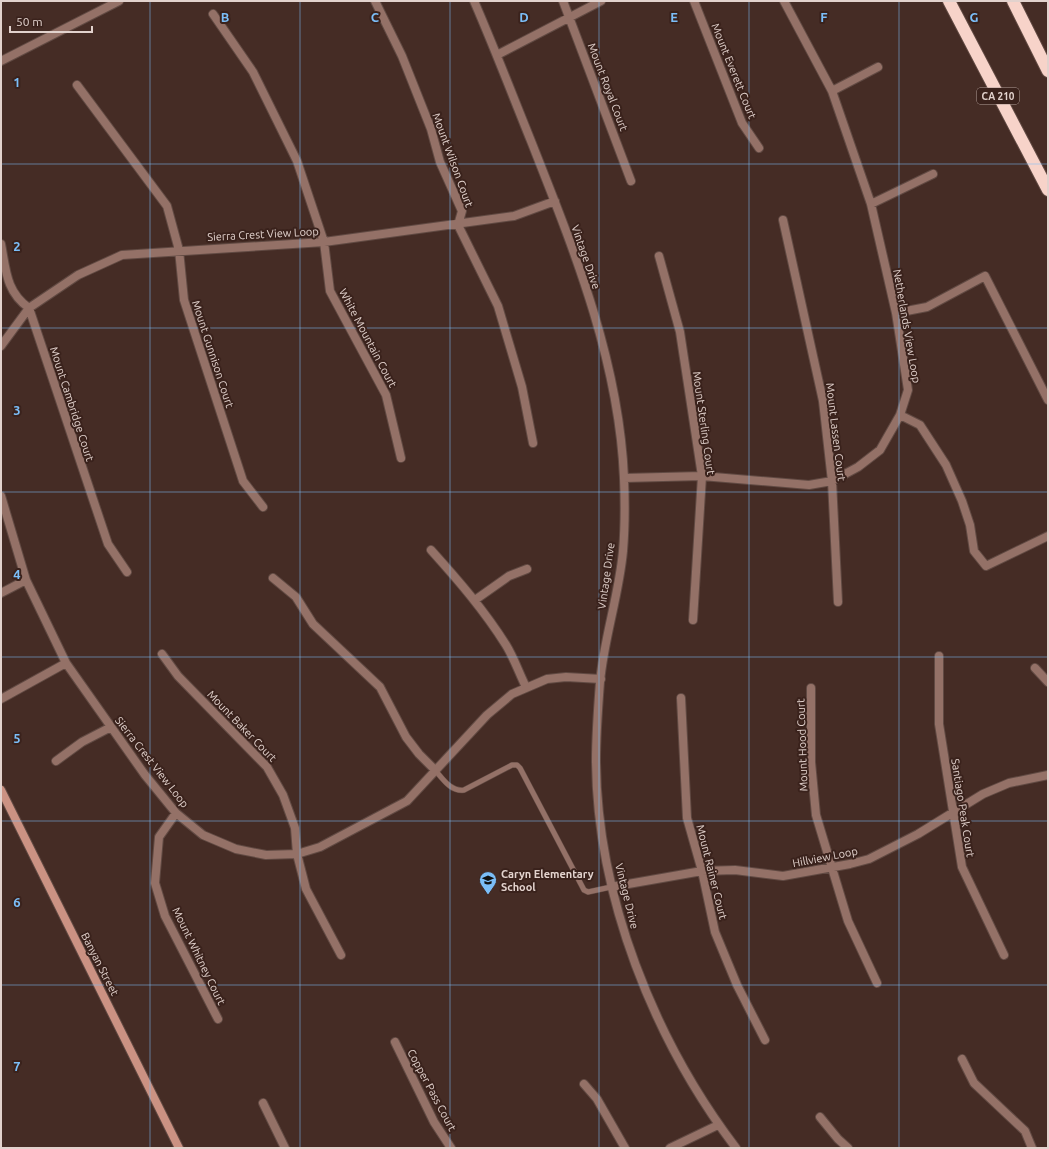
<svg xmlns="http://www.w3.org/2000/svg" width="1049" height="1149" font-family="Ubuntu,sans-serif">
	<rect width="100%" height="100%" fill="#452c25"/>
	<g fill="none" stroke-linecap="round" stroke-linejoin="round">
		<g stroke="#614a43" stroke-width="6">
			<path id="service" d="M435,770C443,779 451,792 464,790L512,765H517L520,768L584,890L588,892L611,887"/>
		</g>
		<g stroke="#614a43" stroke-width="10">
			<path id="minor" d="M375,1L402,56L431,129L440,162L462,211L458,225L498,306L522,387L533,443
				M474,1C494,47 512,94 531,141C574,250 619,360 624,478C625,502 625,527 623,551C619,595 604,638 600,682C598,708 596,735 596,761C597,897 654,1040 736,1148
				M563,1L631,181
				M694,1L742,123L759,148
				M213,14L253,72L297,161L324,242L330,291L386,395L401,458
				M497,55L601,1
				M77,85L167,206L179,250L184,300L243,481L263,507
				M832,91L878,67
				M871,204L933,174
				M783,220L823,401L832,481L838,602
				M1,244C6,270 6,292 29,308L108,544L127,572
				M659,256L680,332L702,476L693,620
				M896,313L927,307L985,276L1048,400
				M1,346L29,308L78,275L122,255L324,242L514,216L555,201
				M900,415L920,425L946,465L962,501L970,525L974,551L986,566L1048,536
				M624,478L702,476L809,485L832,481L858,467L880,450L900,415L908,390L896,313L871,204L832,91L784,1
				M1,496L26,580L66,663L145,775L176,813L203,835L236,849L266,855L297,854L320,847L407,801L487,715L512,694L547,679L566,677L601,679
				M431,550C458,580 484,610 506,645C514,658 519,673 526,687
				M273,578L296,597L313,624L380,687L406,737L419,754L435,770
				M1,593L26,580
				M475,600L509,576L527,569
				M162,654L178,676L267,767L283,795L295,828L297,854L306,889L341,955
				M939,656V724L962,867L1004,955
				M1035,668L1048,682
				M811,688V762L816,815L848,921L877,983
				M681,698L687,818L702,871L715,932L737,985L765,1040
				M1,699L66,663
				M56,761L82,742L111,727
				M176,813L159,837L155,883L165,916L218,1019
				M611,887L702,871L735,870L783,876L850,864L869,859L918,834L983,794L1009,783L1048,775
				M395,1042L434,1122L451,1148
				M962,1059L974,1083L1025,1131L1032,1148
				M584,1084L597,1099L625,1148
				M263,1103L285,1148
				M820,1117L838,1139L848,1148
				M670,1148L718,1125"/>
		</g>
		<g stroke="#614a43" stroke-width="10">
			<path id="tertiary" d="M1,61L119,1"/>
		</g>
		<g stroke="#614a43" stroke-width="10">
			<path id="secondary" d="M1,790L179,1148"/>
		</g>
		<g stroke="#614a43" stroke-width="14">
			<path id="motorway" d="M949,1L1048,190
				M1013,1L1048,71"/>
		</g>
		<use href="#service" stroke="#947167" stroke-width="5"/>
		<use href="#minor" stroke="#947167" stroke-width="8"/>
		<use href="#tertiary" stroke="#947167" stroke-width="8"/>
		<use href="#secondary" stroke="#cb9283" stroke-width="8"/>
		<use href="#motorway" stroke="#f7d3c9" stroke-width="12"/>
	</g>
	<path fill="none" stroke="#7bbef8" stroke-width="1" stroke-opacity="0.55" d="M150,1V1148M300,1V1148M450,1V1148M599,1V1148M749,1V1148M899,1V1148M1,164H1048M1,328H1048M1,492H1048M1,657H1048M1,821H1048M1,985H1048"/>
	<defs>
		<g id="school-pin" transform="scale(0.9)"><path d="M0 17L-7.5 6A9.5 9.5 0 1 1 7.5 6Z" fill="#7bbef8" stroke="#3a221c"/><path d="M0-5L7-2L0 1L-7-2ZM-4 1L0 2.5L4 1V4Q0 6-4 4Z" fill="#111"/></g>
	</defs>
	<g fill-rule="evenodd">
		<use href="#school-pin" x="488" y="880"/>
	</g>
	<g text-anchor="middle" stroke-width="4" stroke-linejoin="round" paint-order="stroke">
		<rect fill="#3a221c" stroke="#b09d98" stroke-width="1" x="977" y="88" width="42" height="16" rx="3"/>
		<g font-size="10" font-weight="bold" fill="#e2d2cd">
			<text x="998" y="100">CA 210</text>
		</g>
		<g font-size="11" fill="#e2d2cd" stroke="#3a221c">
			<text transform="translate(734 71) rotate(68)" y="4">Mount Everett Court</text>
			<text transform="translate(608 87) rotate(69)" y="4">Mount Royal Court</text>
			<text transform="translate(453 160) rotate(70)" y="4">Mount Wilson Court</text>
			<text transform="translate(263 234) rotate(-3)" y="4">Sierra Crest View Loop</text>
			<text transform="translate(586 257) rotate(71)" y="4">Vintage Drive</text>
			<text transform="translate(907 326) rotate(80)" y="4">Netherlands View Loop</text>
			<text transform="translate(368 338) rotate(62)" y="4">White Mountain Court</text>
			<text transform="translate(213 354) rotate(72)" y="4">Mount Gunnison Court</text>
			<text transform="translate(72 404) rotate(72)" y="4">Mount Cambridge Court</text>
			<text transform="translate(704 423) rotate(82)" y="4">Mount Sterling Court</text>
			<text transform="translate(836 432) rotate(83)" y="4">Mount Lassen Court</text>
			<text transform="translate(606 576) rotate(-82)" y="4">Vintage Drive</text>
			<text transform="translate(242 726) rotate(46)" y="4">Mount Baker Court</text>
			<text transform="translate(802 745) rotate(-92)" y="4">Mount Hood Court</text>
			<text transform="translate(152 762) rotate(52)" y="4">Sierra Crest View Loop</text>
			<text transform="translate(963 808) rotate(81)" y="4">Santiago Peak Court</text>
			<text transform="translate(825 857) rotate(-11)" y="4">Hillview Loop</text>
			<text transform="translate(712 872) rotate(76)" y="4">Mount Rainer Court</text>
			<text transform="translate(627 896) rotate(76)" y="4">Vintage Drive</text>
			<text transform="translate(199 956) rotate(64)" y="4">Mount Whitney Court</text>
			<text transform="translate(100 964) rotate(63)" y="4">Banyan Street</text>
			<text transform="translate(432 1090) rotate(62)" y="4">Copper Pass Court</text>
		</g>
		<g font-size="11" font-weight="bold" fill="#e2d2cd" stroke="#3a221c" text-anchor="start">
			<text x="501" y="878">Caryn Elementary<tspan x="501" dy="13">School</tspan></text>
		</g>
	</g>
	<g font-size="13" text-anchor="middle" font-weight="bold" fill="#7bbef8" stroke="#3a221c" stroke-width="4" stroke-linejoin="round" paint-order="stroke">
		<text x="225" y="22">B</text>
		<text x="375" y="22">C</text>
		<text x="524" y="22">D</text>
		<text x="674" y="22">E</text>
		<text x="824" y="22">F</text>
		<text x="974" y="22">G</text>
		<text x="17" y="87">1</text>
		<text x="17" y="251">2</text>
		<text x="17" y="415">3</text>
		<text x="17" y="579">4</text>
		<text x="17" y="743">5</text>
		<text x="17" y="907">6</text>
		<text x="17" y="1071">7</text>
	</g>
	<rect width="1049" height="1149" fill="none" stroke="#e2d2cd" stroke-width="4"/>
	<path d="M10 26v6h82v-6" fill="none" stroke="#e2d2cd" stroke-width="2"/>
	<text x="16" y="26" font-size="12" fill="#e2d2cd" stroke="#3a221c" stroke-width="3" paint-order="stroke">50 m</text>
</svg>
